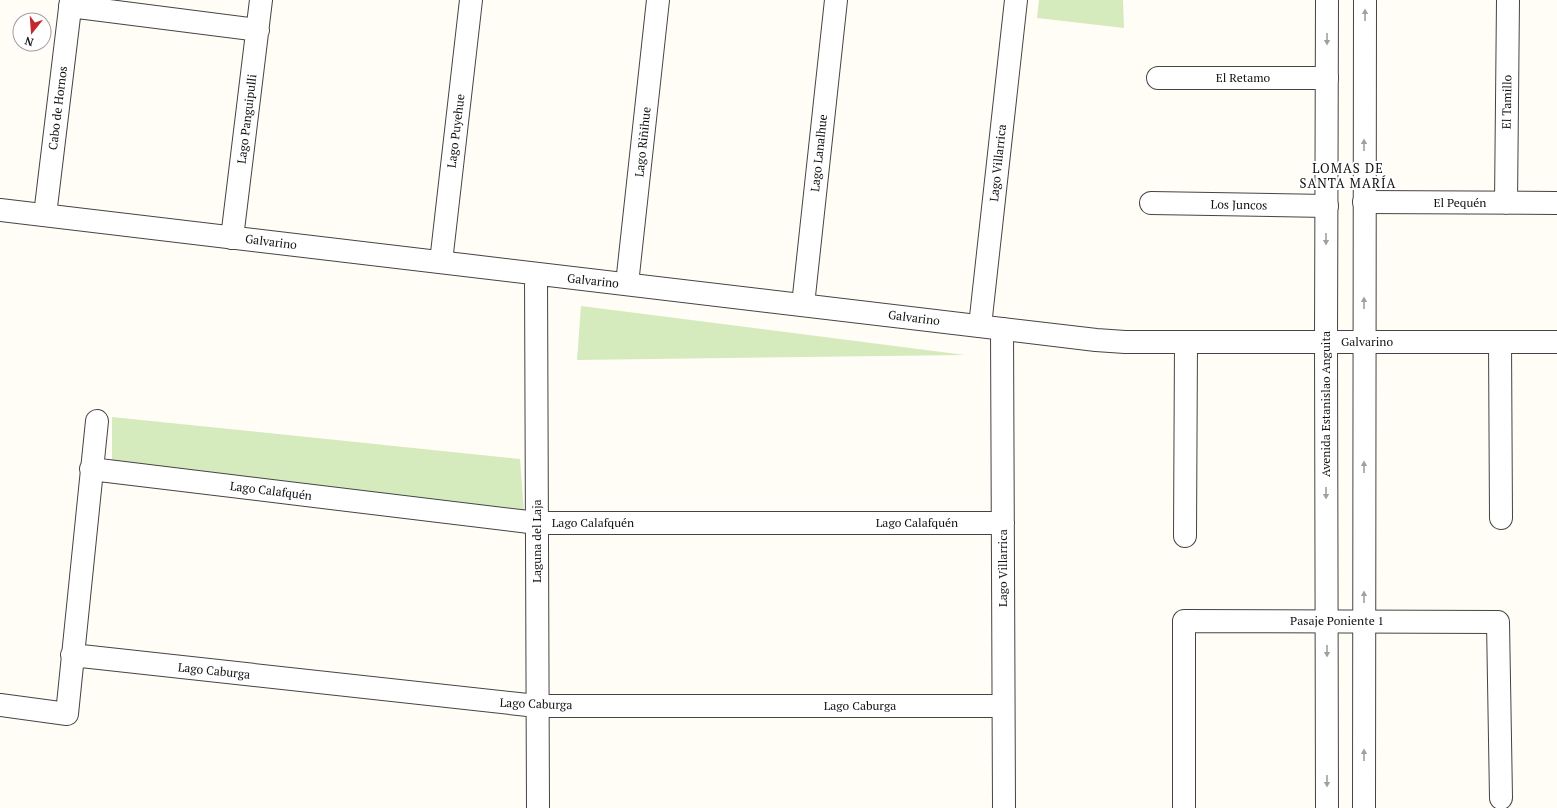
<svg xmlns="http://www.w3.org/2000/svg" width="1557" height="808" font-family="'PT Serif',serif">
	<rect width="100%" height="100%" fill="#fffdf5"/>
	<path fill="#d5ebbd" d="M1039,0H1123L1124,28L1037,18Z
		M581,306L965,355L577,360Z
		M112,417L520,459L524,512L112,461Z"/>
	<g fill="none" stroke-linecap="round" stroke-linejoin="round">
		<g stroke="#444" stroke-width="24">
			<path id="minor" d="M70,6L258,30
				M1158,78H1327
				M1364,202L1557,203
				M1151,203L1327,206
				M1506,203L1508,0
				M45,215L71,0
				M232,238L261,0
				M441,262L471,0
				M627,284L658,0
				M803,305L836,0
				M980,326L1016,0
				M1002,329L1004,808
				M1500,342L1501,518
				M91,469L537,523H1003
				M1185,536L1186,342
				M72,655L537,706H1003
				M0,705L67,714L97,421
				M1184,806V621L1498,622L1501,798"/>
		</g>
		<g stroke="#444" stroke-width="24">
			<path id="tertiary" d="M1327,0L1326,342L1327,808
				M0,210L1096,340L1125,342H1557
				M536,275L538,808
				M1364,808L1365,0"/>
		</g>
		<use href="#minor" stroke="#fff" stroke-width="22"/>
		<use href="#tertiary" stroke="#fff" stroke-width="22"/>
	</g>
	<defs><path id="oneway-solid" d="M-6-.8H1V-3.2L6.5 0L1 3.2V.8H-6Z"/></defs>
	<g fill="#a0a0a0">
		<use href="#oneway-solid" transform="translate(1365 15) rotate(-90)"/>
		<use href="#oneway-solid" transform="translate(1327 39) rotate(90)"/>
		<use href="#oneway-solid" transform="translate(1364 145) rotate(-90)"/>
		<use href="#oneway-solid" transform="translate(1326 239) rotate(90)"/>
		<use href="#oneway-solid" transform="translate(1364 303) rotate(-90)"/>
		<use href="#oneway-solid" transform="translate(1364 467) rotate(-90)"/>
		<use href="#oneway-solid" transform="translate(1326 493) rotate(90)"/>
		<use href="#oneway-solid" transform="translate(1364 597) rotate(-90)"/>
		<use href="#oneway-solid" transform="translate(1327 651) rotate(90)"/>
		<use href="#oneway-solid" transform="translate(1364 755) rotate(-90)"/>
		<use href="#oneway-solid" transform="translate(1327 781) rotate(90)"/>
	</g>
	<g text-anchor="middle" stroke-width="4" stroke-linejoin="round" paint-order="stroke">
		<g font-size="12" fill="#111" stroke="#fff">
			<text x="1243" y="82">El Retamo</text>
			<text transform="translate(1507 102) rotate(-89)" y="4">El Tamillo</text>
			<text transform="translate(58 108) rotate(-83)" y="4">Cabo de Hornos</text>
			<text transform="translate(247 119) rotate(-83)" y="4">Lago Panguipulli</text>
			<text transform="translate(456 131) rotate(-83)" y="4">Lago Puyehue</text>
			<text transform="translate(643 142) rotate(-84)" y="4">Lago Riñihue</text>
			<text transform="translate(819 153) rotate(-84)" y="4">Lago Lanalhue</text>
			<text transform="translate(998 163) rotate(-84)" y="4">Lago Villarrica</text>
			<text x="1460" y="207">El Pequén</text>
			<text transform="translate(1239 205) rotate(1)" y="4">Los Juncos</text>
			<text transform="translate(271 242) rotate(7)" y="4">Galvarino</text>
			<text transform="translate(593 281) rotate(6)" y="4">Galvarino</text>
			<text transform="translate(914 318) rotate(7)" y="4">Galvarino</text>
			<text x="1367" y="346">Galvarino</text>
			<text transform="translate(1326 404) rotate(-90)" y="4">Avenida Estanislao Anguita</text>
			<text transform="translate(271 491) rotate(7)" y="4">Lago Calafquén</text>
			<text x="593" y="527">Lago Calafquén</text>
			<text x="917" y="527">Lago Calafquén</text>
			<text transform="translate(537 541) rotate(-90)" y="4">Laguna del Laja</text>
			<text transform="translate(1003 568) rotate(-90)" y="4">Lago Villarrica</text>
			<text x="1337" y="625">Pasaje Poniente 1</text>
			<text transform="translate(214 671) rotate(6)" y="4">Lago Caburga</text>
			<text transform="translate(536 704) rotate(2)" y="4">Lago Caburga</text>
			<text x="860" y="710">Lago Caburga</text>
		</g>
		<g font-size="13" letter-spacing="1" fill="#111" stroke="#fff">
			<text x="1348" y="173">LOMAS DE<tspan x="1348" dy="15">SANTA MARÍA</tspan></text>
		</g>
	</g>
	<g transform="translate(32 32) rotate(197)"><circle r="19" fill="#ffffff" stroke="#a0a0a0"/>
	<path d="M0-3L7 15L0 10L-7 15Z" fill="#c4262e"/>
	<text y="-6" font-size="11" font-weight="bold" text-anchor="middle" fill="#111111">N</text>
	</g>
</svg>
